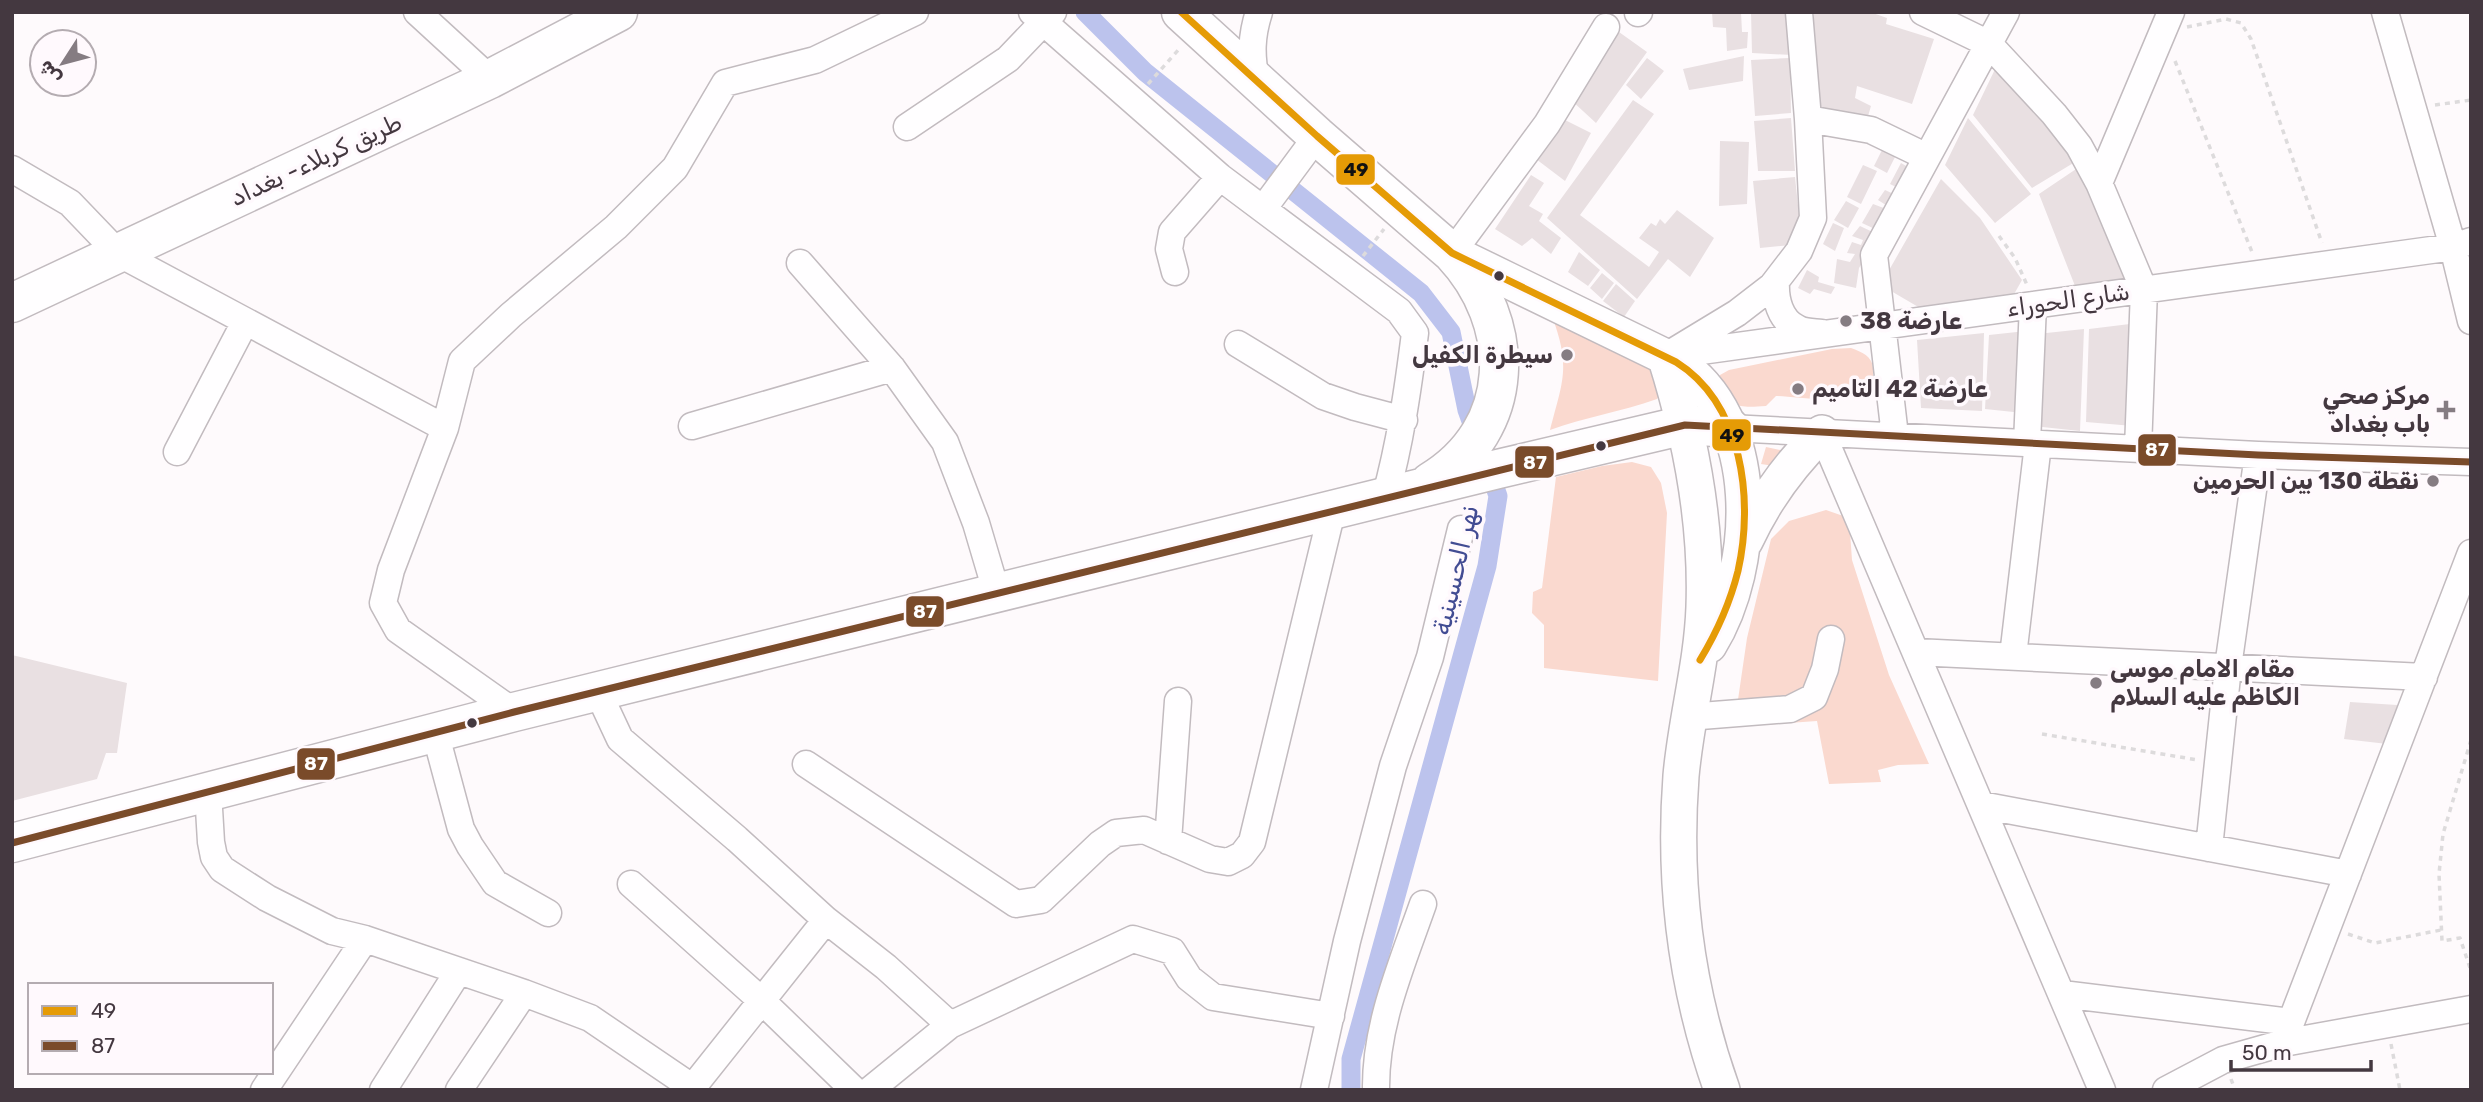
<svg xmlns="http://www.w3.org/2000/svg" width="2483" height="1102" font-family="Rubik,Cairo,sans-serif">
	<rect width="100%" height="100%" fill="#fefafc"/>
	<path fill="#fad9cf" d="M1553,319C1586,340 1611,351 1649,360L1665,385L1657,399C1621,412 1585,417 1550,430C1562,383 1571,368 1553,319Z
		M1851,348C1862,352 1872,356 1873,368C1878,412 1803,397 1776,396L1766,406C1739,408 1733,408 1717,385L1720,375L1729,370L1832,349Z
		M1766,447L1789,452L1786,468L1761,464Z
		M1632,462L1651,467L1661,483L1667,513L1658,681L1544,668V625L1532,613L1533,592L1542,588L1556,477L1602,466Z
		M1826,510L1849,518L1852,560L1889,675L1929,764L1898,765L1878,770L1881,782L1829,784L1817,721L1734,727L1747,638L1771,539L1789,521Z"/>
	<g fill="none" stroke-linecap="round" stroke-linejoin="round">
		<path stroke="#bcc3ed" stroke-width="19" d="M1085,12L1145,72L1421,293L1451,332L1467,410L1476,435
			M1351,1090V1059L1487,566L1498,496L1488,467"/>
	</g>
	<path fill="#e9e0e2" d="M1712,12H1741L1742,32H1748L1747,48L1727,51L1726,28L1713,27Z
		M1751,12H1791L1792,55L1752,53Z
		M1814,12H1870L1887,18L1886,24L1934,39L1912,104L1857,86L1855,98L1871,106L1866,123L1812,111Z
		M1619,32L1647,52L1596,123L1571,100Z
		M1744,56L1743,81L1689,90L1683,69Z
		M1647,58L1664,71L1641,99L1626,85Z
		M1790,58L1791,113L1755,116L1751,60Z
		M1998,63L2080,159L2032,188L1973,115Z
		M1633,100L1654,114L1580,215L1649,267L1659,252L1639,238L1651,223L1656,226L1660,219L1665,224L1677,210L1714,238L1690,277L1668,259L1637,299L1547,218Z
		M1559,117L1591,133L1565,181L1536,159Z
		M1791,118L1795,171H1758L1754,121Z
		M1968,118L2031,194L1995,223L1945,165Z
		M1720,141L1749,142L1747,204L1719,206Z
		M1884,146L1897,153L1887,173L1874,166Z
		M1901,163L1915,171L1904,191L1890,184Z
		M1863,165L1877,171L1861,204L1847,197Z
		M2082,165L2137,283L2077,291L2039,194Z
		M1531,175L1544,183L1529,206L1543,214L1539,221L1561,238L1551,254L1532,238L1522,246L1495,229Z
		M1795,177L1802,244L1760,248L1753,181Z
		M1941,179L1980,218L2022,280L2013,296L1959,309L1940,304L1920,308L1891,291L1888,272Z
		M1885,190L1898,196L1892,209L1878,200Z
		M1846,201L1859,208L1848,228L1834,220Z
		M1873,204L1889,210L1879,231L1862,223Z
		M1833,223L1844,228L1835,251L1823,244Z
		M1860,226L1879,235L1859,268L1856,288L1834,283L1837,259L1850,262L1855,254L1847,253L1852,242L1861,245L1863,240L1852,236Z
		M1579,252L1600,270L1588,286L1568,272Z
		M1807,270L1819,277L1818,282L1835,287L1831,294L1814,289L1810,294L1798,288Z
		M1602,273L1614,283L1602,299L1590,288Z
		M1616,284L1635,301L1624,317L1603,301Z
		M2138,323L2133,426L2086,422L2089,329Z
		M2084,329L2080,431L2033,426L2037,334Z
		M2026,331L2023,413L1985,409L1989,335Z
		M1984,333L1982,411L1921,408L1917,340Z
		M12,655L127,683L117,753H106L97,779L12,801Z
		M2350,702L2413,706L2396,745L2344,739Z"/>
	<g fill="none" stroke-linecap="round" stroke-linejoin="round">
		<g stroke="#c2bbbf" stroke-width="29">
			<path id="minor" d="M417,12L490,79
				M1032,12L1220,177L1399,311L1415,333C1408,389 1400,444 1385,498
				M1923,12L1989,44L2054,114L2079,146L2099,183L2144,290L2138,449
				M2385,12L2453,247L2471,321
				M1638,13L1639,12
				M1256,81C1251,55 1251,37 1259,12
				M1808,119L1871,130L1927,157
				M907,127L1008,59L1053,12
				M12,169L70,203L118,253L445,428L391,570L383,603L398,630L514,712
				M2099,183L2171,12
				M1263,209L1317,136
				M1452,253L1547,124L1606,27
				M800,263L892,368L945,442L976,523L997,594
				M1175,272L1169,249L1172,232L1220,177
				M1776,282C1775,299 1780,320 1797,328C1803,332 1813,332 1821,333
				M1238,344L1323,396L1355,407L1404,420
				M1676,350L1737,313L1772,286L1799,251L1813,218L1808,119L1799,12
				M1665,356L2453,247L2471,241
				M692,426L892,368
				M445,428L462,361L511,315L616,227L675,168L725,83L815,60L915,12
				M1730,428L2258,455L2471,462
				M1822,433L2102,1090
				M1895,436L1874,255L2006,12
				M2027,443L2033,305
				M177,452L245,322
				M1916,652L2424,677
				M2013,656L2038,444
				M598,692L620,739L737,839L826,920L886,967L950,1025
				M1688,717L1790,709L1814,697L1825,669L1831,639
				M435,732L461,829L470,846L495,883L548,913
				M806,764L1016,904L1041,900L1100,844L1116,833L1144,830L1210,859L1228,862L1242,855L1252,842L1332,511
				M208,792L211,842L214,857L222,869L267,898L332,931L365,939L524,993L590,1018L696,1090
				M1981,805L2348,874
				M1168,841L1178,701
				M2209,848L2228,667L2258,455
				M631,884L762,1001L854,1090
				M2062,994L2291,1022
				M2283,1043L2471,553
				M693,1087L826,920
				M264,1090L365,939
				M383,1090L458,972
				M459,1090L524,993
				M870,1090L950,1025L1133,939L1172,951L1189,978L1213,997L1331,1016
				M1314,1090L1347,941L1393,766L1430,657L1461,529
				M1376,1090C1375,1025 1402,964 1423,904
				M2166,1090L2223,1060L2283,1043L2471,1009"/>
		</g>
		<g stroke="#c2bbbf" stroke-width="38">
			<path id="major" d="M1452,253L1676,362C1763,417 1758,566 1709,645
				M1665,356C1691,438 1707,522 1704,607C1702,664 1686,719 1681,776C1673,882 1686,989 1722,1090
				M1745,541C1764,500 1789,465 1822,433"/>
		</g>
		<g stroke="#c2bbbf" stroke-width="41">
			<path id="highway" d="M1181,12L1317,136L1452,253C1518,323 1518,429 1430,482
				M12,303L490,79L618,12
				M12,843L514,712L1498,469L1685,425L1730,428"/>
		</g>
		<path stroke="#dddbdc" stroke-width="3.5" stroke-dasharray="5 5" stroke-linecap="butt" d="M2187,27L2226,19L2241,23L2251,39L2322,243
			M2175,61L2252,252
			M1148,84L1180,48
			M2435,105L2471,100
			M1999,236L2015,258L2027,285
			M1363,256L1384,229
			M2042,734L2198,760
			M2471,740L2443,834L2439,874L2442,941L2460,938L2471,971
			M2348,934L2375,943L2441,930
			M2391,1044L2400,1090
			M2231,1079L2235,1090"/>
		<use href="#minor" stroke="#fffeff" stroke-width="26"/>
		<use href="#major" stroke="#fffeff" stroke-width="35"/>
		<use href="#highway" stroke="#fffeff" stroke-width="38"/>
		<g stroke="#fff9fd" stroke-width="12">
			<path id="bus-1" d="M1181,12L1317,136L1452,253L1676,362C1743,404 1754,500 1738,571C1730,603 1717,632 1700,660"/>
		</g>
		<g stroke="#fff9fd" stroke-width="12">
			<path id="bus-2" d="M12,843L514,712L1685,425L2258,455L2471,462"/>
		</g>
		<use href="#bus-1" stroke="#e59b06" stroke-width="7"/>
		<use href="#bus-2" stroke="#7a4b2a" stroke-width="7"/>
	</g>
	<g fill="#443840" stroke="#fff9fd" stroke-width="2.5">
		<circle cx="1499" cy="276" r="6"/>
		<circle cx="1601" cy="446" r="6"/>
		<circle cx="472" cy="723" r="6"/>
	</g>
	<g fill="#857c82" stroke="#fff9fd" stroke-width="2.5">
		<circle cx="1846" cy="321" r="7"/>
		<circle cx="1567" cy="355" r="7"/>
		<circle cx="1798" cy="389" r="7"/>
		<path d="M2442.5 399.5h7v7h7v7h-7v7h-7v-7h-7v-7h7z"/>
		<circle cx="2433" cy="481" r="7"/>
		<circle cx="2096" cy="683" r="7"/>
	</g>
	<g text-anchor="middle" stroke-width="7" stroke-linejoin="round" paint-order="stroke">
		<g font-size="24" fill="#443840" stroke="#fff9fd">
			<text transform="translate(316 160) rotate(-25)" y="8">طريق كربلاء- بغداد</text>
			<text transform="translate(2068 300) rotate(-8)" y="8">شارع الحوراء</text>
		</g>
		<g font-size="24" font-weight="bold" fill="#443840" stroke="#fff9fd" text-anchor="start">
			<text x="1860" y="329">عارضة 38</text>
			<text x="1553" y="363" text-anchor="end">سيطرة الكفيل</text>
			<text x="1812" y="397">عارضة 42 التاميم</text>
			<text x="2430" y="404" text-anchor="end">مركز صحي<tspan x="2430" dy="28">باب بغداد</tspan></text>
			<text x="2419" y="489" text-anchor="end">نقطة 130 بين الحرمين</text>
			<text x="2110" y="677">مقام الامام موسى<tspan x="2110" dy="28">الكاظم عليه السلام</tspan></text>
		</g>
		<g font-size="26" font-style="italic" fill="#424c93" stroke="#fff9fd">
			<text transform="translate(1455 570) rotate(-77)" y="9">نهر الحسينية</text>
		</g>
	</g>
	<g stroke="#fff9fd" stroke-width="2.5">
		<rect x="1335" y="153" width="41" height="33" rx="7" fill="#e59b06"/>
		<rect x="1711" y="418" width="41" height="34" rx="7" fill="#e59b06"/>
		<rect x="2137" y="433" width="40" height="34" rx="7" fill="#7a4b2a"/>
		<rect x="1514" y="445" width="41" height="34" rx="7" fill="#7a4b2a"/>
		<rect x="905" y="595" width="40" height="33" rx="7" fill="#7a4b2a"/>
		<rect x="296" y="747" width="40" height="34" rx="7" fill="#7a4b2a"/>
	</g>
	<g font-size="19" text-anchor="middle" font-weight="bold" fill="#fff">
		<text x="2157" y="456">87</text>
		<text x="1535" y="469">87</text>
		<text x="925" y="618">87</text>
		<text x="316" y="770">87</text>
	</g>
	<g font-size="19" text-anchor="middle" font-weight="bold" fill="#111">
		<text x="1356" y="176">49</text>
		<text x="1732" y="442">49</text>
	</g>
	<rect width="2483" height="1102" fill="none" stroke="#443840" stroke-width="28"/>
	<rect x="28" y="983" width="245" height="91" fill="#fff9fd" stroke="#b4acb1" stroke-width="2"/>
	<rect x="42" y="1006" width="35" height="10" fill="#e59b06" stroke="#b4acb1" stroke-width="2"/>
	<text x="91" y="1018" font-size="21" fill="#443840">49</text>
	<rect x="42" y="1041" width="35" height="10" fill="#7a4b2a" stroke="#b4acb1" stroke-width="2"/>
	<text x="91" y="1053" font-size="21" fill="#443840">87</text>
	<g transform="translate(63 63) rotate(234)"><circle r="33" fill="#fff9fd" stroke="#b4acb1" stroke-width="2"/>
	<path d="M0-5L12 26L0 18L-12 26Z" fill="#857c82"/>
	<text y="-10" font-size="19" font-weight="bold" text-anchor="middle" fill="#443840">ش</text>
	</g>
	<path d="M2231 1060v10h140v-10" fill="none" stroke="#443840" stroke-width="3.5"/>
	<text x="2242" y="1060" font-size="21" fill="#443840" stroke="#fff9fd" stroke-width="5" paint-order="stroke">50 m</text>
</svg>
